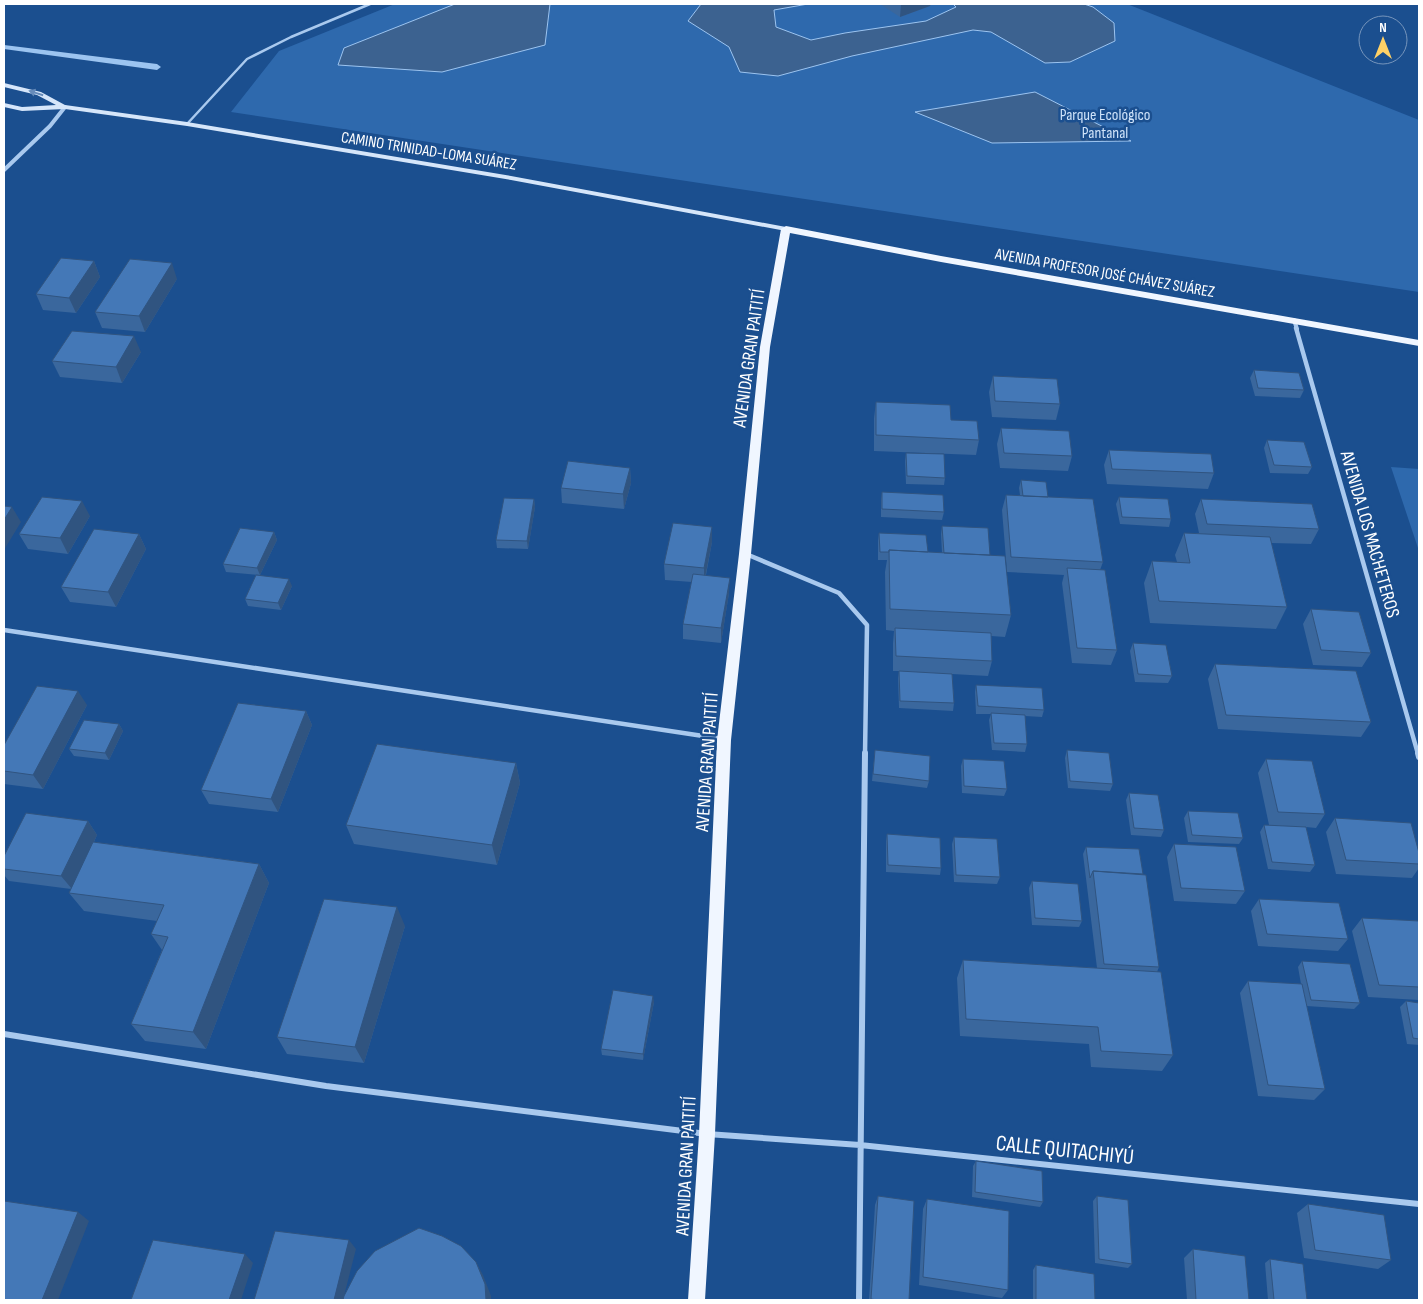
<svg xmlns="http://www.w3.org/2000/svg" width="1423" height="1304" font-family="'Sofia Sans Condensed',sans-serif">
	<rect width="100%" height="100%" fill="#1b4f8f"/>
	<path fill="#2e69ad" d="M395,4H1127L1419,120V292L231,112L279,51Z
		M1391,467L1419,469V551Z"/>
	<path fill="#3c6290" stroke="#9cc4f0" d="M455,4H550L545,45L442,72L338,65L344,48Z
		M701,4H808L774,10L776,27L811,40L845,33L926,21L956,7L953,4H1084L1093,7L1114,23L1115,41L1070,62L1045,63L991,32L973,30L852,56L778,76L740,72L729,47L688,21Z
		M1035,92L1131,141L992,143L915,112Z"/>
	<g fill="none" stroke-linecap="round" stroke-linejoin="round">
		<path fill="#9cc4f0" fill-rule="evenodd" d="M4,45L157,64L161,67L157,70L4,49Z"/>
		<path stroke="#a9c9ee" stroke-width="2.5" d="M187,124L247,59L291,37L370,4"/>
		<path stroke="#a9c9ee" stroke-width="4" d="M4,170L50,126L65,107
			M1294,320L1297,329"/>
		<path stroke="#a9c9ee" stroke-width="4.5" d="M1296,328L1418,754
			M746,554L839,593L867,625L865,754
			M4,630L723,739"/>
		<path stroke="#a9c9ee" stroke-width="6" d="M1418,753L1419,757
			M4,1034L326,1086L707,1134L860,1145L1419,1204
			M859,1300L865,753"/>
		<path fill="#d6e6fa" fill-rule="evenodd" d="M4,83L41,92L65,105L187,122L511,176L786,227L790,229L786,231L511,180L187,126L65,109L22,111L4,107V103L22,107L56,105L37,95L4,87Z"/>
		<path fill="#f0f6ff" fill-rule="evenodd" d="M786,226L941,256L1419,340V346L941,262L790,233L770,347L751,554L731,740L715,1134L705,1300H688L699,1134L717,740L739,554L760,347L781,229Z"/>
	</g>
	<path fill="#3a679d" d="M880,4H931L930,6L900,17Z
		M94,261L100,277L76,313L43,310L36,294Z
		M177,279L145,332L102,328L95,312Z
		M141,352L122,383L60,377L52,361Z
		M1254,370L1304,390L1300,398L1255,396L1250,378Z
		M993,376L1060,404L1056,420L992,417L989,392Z
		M876,402L951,420L979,440L976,455L874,451V418Z
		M1001,428L1072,456L1068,471L1000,468L997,444Z
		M1267,440L1312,467L1308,474L1270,473L1264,448Z
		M1109,450L1214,473L1208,489L1107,484L1104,465Z
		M906,453L945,478L944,485L906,484L905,461Z
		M630,468L631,483L624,509L562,503L561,488Z
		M1021,480L1048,497L1103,562L1100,570L1117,650L1111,665L1072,663L1062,583L1064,575L1007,572L1002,510L1006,495H1020L1019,488Z
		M882,492L944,512L942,520L881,517V500Z
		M1119,497L1171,519L1169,527L1120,524L1116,504Z
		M534,499L535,507L528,549L497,548L496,540Z
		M1201,499L1319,529L1311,544L1271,543L1287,607L1276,629L1150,623L1144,583L1152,561L1177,562L1175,555L1184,533H1199L1195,514Z
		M90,516L68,554L28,549L19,534Z
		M942,526L990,555L1011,615L1005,637L991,636L992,661L988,676L952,674L954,703L953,711L899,708L898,678L899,671H893V643L894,631L886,630L885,572L887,560H878V540L879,533L928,552L942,553L941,534Z
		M274,532L277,540L260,575L226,572L223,564Z
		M139,534L146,549L116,607L70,602L61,587Z
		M712,542L706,575L729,593L721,643L683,639V624L692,582L665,580L664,564Z
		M292,586L281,610L248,606L245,599Z
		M1311,609L1371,653L1362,667L1313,665L1303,624Z
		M1133,643L1172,676L1168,683L1135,682L1130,651Z
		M1215,664L1371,722L1361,737L1218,729L1208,679Z
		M976,685L1044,710L1042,717L1025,716L1027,744L1025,752L992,750L989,720L991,714H976L975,692Z
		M87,705L43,789L4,784V745Z
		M306,711L312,725L278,812L209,804L201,790Z
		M119,724L123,731L109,760L74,756L69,749Z
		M875,750L929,781L927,788L872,781Z
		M1067,750L1113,784L1110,791L1068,788L1065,758Z
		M963,759L1007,789L1004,796L962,793L961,766Z
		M1266,759L1325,814L1316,828L1306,827L1315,865L1310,872L1268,869L1260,832L1264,825H1269L1258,773Z
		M516,763L520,783L497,865L354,844L346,825Z
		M1129,793L1164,830L1161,837L1131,835L1126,800Z
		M1188,811L1243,838L1239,844L1188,842L1184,818Z
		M1335,818L1419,853V868L1412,878L1336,874L1326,832Z
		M88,821L97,835L94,842L259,864L269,883L206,1049L145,1041L131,1024L162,950L151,934L157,921L84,911L69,893L71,889L9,881L4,875V856Z
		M887,834L941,868L940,875L886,872V841Z
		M954,837L1000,877L997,884L954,882L952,844Z
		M1174,844L1245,891L1236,904L1174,901L1167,857Z
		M1086,847L1143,874L1159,967L1157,972L1173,1055L1162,1071L1091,1067L1089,1044L960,1036L957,978L963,960L1097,968L1083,854Z
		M1032,881L1082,921L1079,927L1032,925L1029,888Z
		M1259,899L1348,939L1338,951L1258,946L1251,911Z
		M1362,918L1419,921V1000L1368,997L1352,931Z
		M405,926L364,1063L287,1054L277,1037Z
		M1302,961L1360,1003L1354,1009L1306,1006L1325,1089L1314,1100L1258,1096L1240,993L1248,981L1301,984L1298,967Z
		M1406,1001L1419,1003V1045L1407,1044L1400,1007Z
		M654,1002L643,1060L602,1055L601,1049Z
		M976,1161L1043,1202L1040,1207L972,1197L973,1166Z
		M878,1196L909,1300H869L875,1205Z
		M1097,1196L1132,1264L1128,1268L1095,1263L1093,1201Z
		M927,1199L1008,1290L1002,1298L919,1285L923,1209Z
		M1308,1204L1391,1260L1378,1269L1304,1258L1297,1213Z
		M1193,1249L1249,1300H1187L1184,1258Z
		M1270,1259L1307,1300H1268L1265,1263Z
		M1036,1265L1095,1300H1033V1270Z"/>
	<path fill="#305480" d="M901,4H931L930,6L900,17Z
		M94,261L100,277L76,313L69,298Z
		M172,263L177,279L145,332L139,316Z
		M134,336L141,352L122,383L116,367Z
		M630,468L631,483L624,509L623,494Z
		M534,499L535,507L528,549L527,541Z
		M82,501L90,516L68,554L60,538Z
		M12,507L21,522L4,550V520Z
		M712,527V542L704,583V568Z
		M274,532L277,540L260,575L257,568Z
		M139,534L146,549L116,607L108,592Z
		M730,578L729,593L721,643V628Z
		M289,579L292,586L281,610L278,603Z
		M78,691L87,705L43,789L33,775Z
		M306,711L312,725L278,812L271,799Z
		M119,724L123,731L109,760L105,753Z
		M516,763L520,783L497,865L492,845Z
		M88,821L97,835L72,889L61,876Z
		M259,864L269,883L206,1049L193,1032Z
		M397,907L405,926L364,1063L355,1047Z
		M653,996L654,1002L643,1060V1054Z
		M78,1212L89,1221L58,1300H42Z
		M349,1240L356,1249L343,1300H334Z
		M245,1254L253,1263L241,1300H229Z
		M476,1262L483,1275L491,1296V1300H486Z"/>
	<path fill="#4478b7" stroke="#305480" d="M61,258L94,261L69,298L36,294Z
		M130,259L172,263L139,316L95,312Z
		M72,331L134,336L116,367L52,361Z
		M1254,370L1299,373L1304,390L1258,388Z
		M993,376L1057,379L1060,404L995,401Z
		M876,402L950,405L951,420L977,421L979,440L876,435Z
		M1001,428L1069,431L1072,456L1004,453Z
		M1267,440L1304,442L1312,467L1274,465Z
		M1109,450L1211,454L1214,473L1112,469Z
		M906,453L944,454L945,478L907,476Z
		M568,461L630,468L623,494L561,488Z
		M1021,480L1046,482L1048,497L1023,496Z
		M882,492L943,495L944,512L882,509Z
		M1006,495L1093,499L1103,562L1011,557Z
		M42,497L82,501L60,538L19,534Z
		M1119,497L1168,499L1171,519L1122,517Z
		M504,498L534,499L527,541L496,540Z
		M1201,499L1312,504L1319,529L1207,524Z
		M4,506L12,507L4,520Z
		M673,523L712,527L704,568L664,564Z
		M942,526L988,528L990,555L944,553Z
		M240,528L274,532L257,568L223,564Z
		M94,529L139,534L108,592L61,587Z
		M879,533L926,535L928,552L889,550V552H880Z
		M1184,533L1270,537L1287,607L1159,601L1152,561L1190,563Z
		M889,550L1005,556L1011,615L890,609Z
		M1067,568L1105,570L1117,650L1077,648Z
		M693,574L730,578L721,628L683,624Z
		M256,575L289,579L278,603L245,599Z
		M1311,609L1359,612L1371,653L1321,650Z
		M895,628L991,633L992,661L896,656Z
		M1133,643L1166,645L1172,676L1138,674Z
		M1215,664L1356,671L1371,722L1226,715Z
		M899,671L952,674L954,703L900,701Z
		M976,685L1042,688L1044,710L978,706Z
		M37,686L78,691L33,775L4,771V745Z
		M238,703L306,711L271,799L201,790Z
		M991,713L1025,715L1027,744L994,743Z
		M84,720L119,724L105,753L69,749Z
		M377,744L516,763L492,845L346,825Z
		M875,750L930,756L929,781L873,774Z
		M1067,750L1109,753L1113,784L1070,781Z
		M963,759L1004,761L1007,789L964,786Z
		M1266,759L1312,761L1325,814L1278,812Z
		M1129,793L1158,795L1164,830L1134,828Z
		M1188,811L1238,813L1243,838L1192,835Z
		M26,813L88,821L61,876L4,869V856Z
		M1335,818L1411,823L1419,853V864L1346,860Z
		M1264,825L1306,827L1315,865L1272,862Z
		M887,834L940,838L941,868L888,865Z
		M954,837L997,839L1000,877L956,875Z
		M93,842L259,864L193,1032L131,1024L168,937L151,934L164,905L69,893Z
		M1174,844L1236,847L1245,891L1181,888Z
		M1086,847L1139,849L1143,874L1093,871L1090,878Z
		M1093,871L1146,875L1159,967L1104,964Z
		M1032,881L1078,884L1082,921L1035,918Z
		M324,899L397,907L355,1047L277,1037Z
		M1259,899L1339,903L1348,939L1267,934Z
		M1362,918L1419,921V987L1379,985Z
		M963,960L1161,972L1173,1055L1101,1051L1098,1027L966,1019Z
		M1302,961L1350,964L1360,1003L1311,1000Z
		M1248,981L1302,984L1325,1089L1268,1085Z
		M613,990L653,996L643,1054L601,1049Z
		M1406,1001L1419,1003V1039L1413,1038Z
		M976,1161L1042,1171L1043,1202L975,1192Z
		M878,1196L914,1201L909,1300H877L871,1299Z
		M1097,1196L1128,1200L1132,1264L1099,1259Z
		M927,1199L1009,1211L1008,1290L923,1277Z
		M4,1201L78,1212L42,1300H4Z
		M1308,1204L1384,1215L1391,1260L1315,1250Z
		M419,1228L442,1236L461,1246L476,1262L485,1284L486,1300H343L344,1296L357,1271L375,1251Z
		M275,1231L349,1240L334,1300H254Z
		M153,1240L245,1254L229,1300H131Z
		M1193,1249L1245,1256L1249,1300H1196Z
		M1270,1259L1303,1264L1307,1300H1274Z
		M1036,1265L1094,1274L1095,1300H1036Z"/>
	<defs><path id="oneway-solid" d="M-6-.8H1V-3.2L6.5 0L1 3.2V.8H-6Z" transform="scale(1.25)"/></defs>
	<use fill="#668bba" href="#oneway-solid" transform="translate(36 93) rotate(-162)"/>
	<g text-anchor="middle" stroke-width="5" stroke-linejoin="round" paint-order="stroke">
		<g font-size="16" fill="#cfe3fa" stroke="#1b4f8f">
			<text x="1105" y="120">Parque Ecológico<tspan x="1105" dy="18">Pantanal</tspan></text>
		</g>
		<g font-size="16" fill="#fff" stroke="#1b4f8f">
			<text transform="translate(429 150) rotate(9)" y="6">CAMINO TRINIDAD-LOMA SUÁREZ</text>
			<text transform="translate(1105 272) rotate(10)" y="6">AVENIDA PROFESOR JOSÉ CHÁVEZ SUÁREZ</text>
		</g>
		<g font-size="19" fill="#fff" stroke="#1b4f8f">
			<text transform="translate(748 358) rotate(-82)" y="7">AVENIDA GRAN PAITITÍ</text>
			<text transform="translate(1371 534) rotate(74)" y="7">AVENIDA LOS MACHETEROS</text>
			<text transform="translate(706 762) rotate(-86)" y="7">AVENIDA GRAN PAITITÍ</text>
			<text transform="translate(685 1166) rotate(-87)" y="7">AVENIDA GRAN PAITITÍ</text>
		</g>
		<g font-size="22" fill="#fff" stroke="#1b4f8f">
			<text transform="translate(1065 1149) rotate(6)" y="8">CALLE QUITACHIYÚ</text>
		</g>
	</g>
	<rect width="1423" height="1304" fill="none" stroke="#ffffff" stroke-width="10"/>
	<g transform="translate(1383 40)"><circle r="24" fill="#1b4f8f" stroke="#7695bc"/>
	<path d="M0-4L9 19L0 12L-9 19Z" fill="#ffd166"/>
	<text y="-8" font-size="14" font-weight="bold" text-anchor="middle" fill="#ffffff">N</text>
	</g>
</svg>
